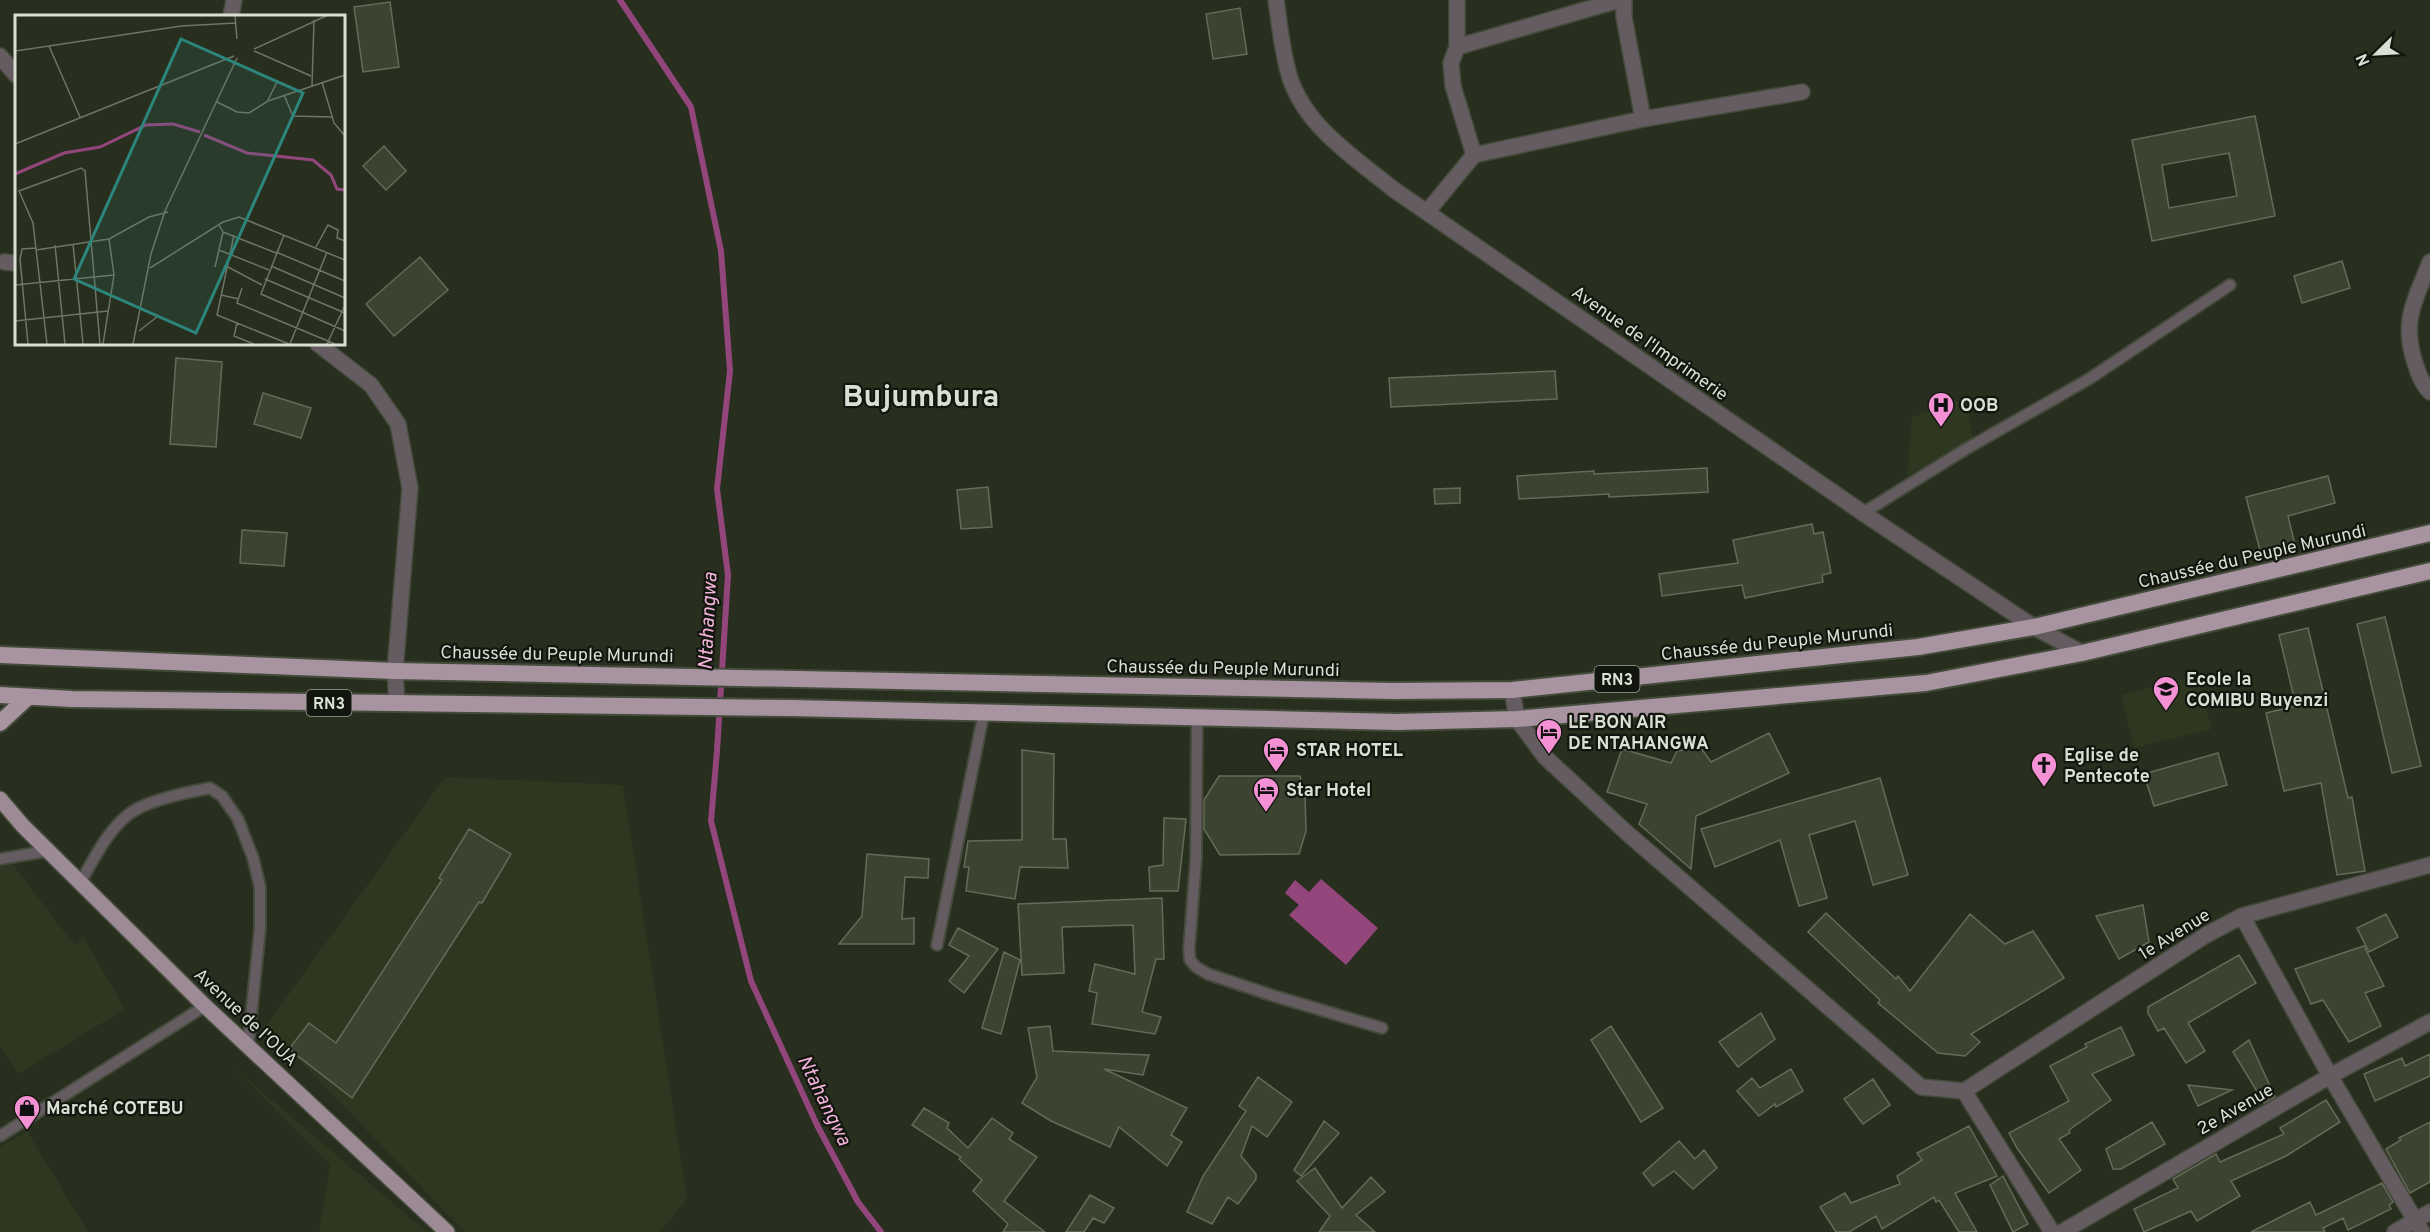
<svg xmlns="http://www.w3.org/2000/svg" width="2430" height="1232" font-family="Overpass,sans-serif">
	<rect width="100%" height="100%" fill="#282f1e"/>
	<path fill="#2e3720" d="M1966,398L1973,439L1907,476L1912,417Z
		M2197,675L2212,729L2134,748L2121,695Z
		M445,777L623,785L687,1199L660,1232H465L266,1026Z
		M8,858L75,946L83,937L125,1009L18,1074L0,1046V863Z
		M234,1068L427,1232H319L330,1164Z
		M27,1131L88,1232H0V1147Z"/>
	<path fill="#93467c" d="M1321,879L1378,928L1346,965L1289,915L1299,905L1285,893L1295,880L1309,892Z"/>
	<g fill="none" stroke-linecap="round" stroke-linejoin="round">
		<path stroke="#93467c" stroke-width="6" d="M620,0L691,107L721,251L730,371L717,489L728,575L717,751L711,821L751,981L817,1125L858,1202L881,1232"/>
	</g>
	<path fill="#3c4331" stroke="#646c59" stroke-width="1.5" fill-rule="evenodd" d="M390,2L399,67L363,72L354,7Z
		M1240,8L1247,54L1213,59L1206,14Z
		M2255,116L2275,216L2152,241L2132,140ZM2229,153L2237,196L2169,208L2162,165Z
		M384,146L406,171L386,190L363,166Z
		M420,257L448,290L394,336L366,304Z
		M2342,261L2350,288L2302,303L2294,276Z
		M176,358L222,362L216,447L170,444Z
		M1555,371L1557,399L1391,407L1389,378Z
		M263,393L311,408L301,438L254,424Z
		M1707,468L1708,492L1609,497V494L1519,499L1517,476L1594,471V474Z
		M2328,476L2335,503L2288,516L2296,549L2262,558L2246,497Z
		M988,487L992,527L961,529L957,490Z
		M1460,488V503L1435,504L1434,489Z
		M1812,524L1814,534L1823,532L1831,573L1822,575L1823,582L1745,598L1742,585L1662,596L1659,574L1738,563L1733,540Z
		M242,530L287,533L284,566L240,563Z
		M2385,617L2421,766L2392,773L2357,624Z
		M2308,628L2348,798L2352,797L2365,871L2337,875L2321,783L2284,791L2266,713L2296,706L2279,635Z
		M1769,733L1789,773L1696,816L1691,869L1639,824L1647,804L1607,792L1622,749L1671,763L1677,751L1701,748L1711,762Z
		M1022,750L1054,754L1053,839H1066L1068,868L1020,867L1015,899L966,891L969,867H964L968,841L1022,840Z
		M2218,753L2227,785L2154,806L2144,774Z
		M1219,776H1300L1305,796L1306,831L1299,854L1220,855L1204,829V800Z
		M1880,778L1908,875L1873,885L1855,821L1809,835L1827,898L1799,906L1780,840L1715,867L1701,829Z
		M1164,818L1186,819L1178,891H1150L1149,867L1163,865Z
		M469,829L511,854L482,903L479,902L352,1098L289,1049L309,1023L336,1043L442,880L439,878Z
		M867,854L929,859L928,878L905,877L902,919L914,918V944H839L862,916Z
		M1162,898L1164,959H1156L1142,1012L1161,1017L1155,1034L1092,1024L1097,993L1089,991L1095,964L1135,974L1133,925L1062,927L1064,973L1022,975L1018,904Z
		M2143,905L2149,942L2119,959L2096,916Z
		M1826,913L1896,979L1898,976L1910,991L1970,914L2005,944L2033,931L2064,978L1971,1034L1980,1042L1965,1056L1938,1053L1878,1003L1880,1000L1808,932Z
		M2386,914L2398,937L2369,952L2357,928Z
		M958,928L998,949L964,993L949,981L969,956L949,945Z
		M2364,946L2384,986L2365,993L2381,1026L2349,1042L2323,1000L2311,1004L2295,969Z
		M1004,952L1020,960L1001,1034L982,1028Z
		M2239,955L2256,983L2188,1023L2205,1051L2186,1063L2164,1028L2158,1031L2148,1013V1007Z
		M1761,1013L1775,1039L1738,1067L1719,1042Z
		M1050,1026L1053,1051L1149,1055L1143,1075L1104,1069L1187,1108L1171,1135L1182,1142L1167,1166L1119,1127L1110,1147L1051,1121L1022,1103L1037,1077L1028,1028Z
		M1611,1026L1663,1108L1641,1122L1591,1040Z
		M2121,1027L2134,1055L2092,1074L2111,1100L2069,1130L2070,1133L2059,1139L2081,1170L2049,1193L2017,1148L2009,1133L2069,1101L2050,1066L2087,1047L2085,1044Z
		M2249,1040L2275,1097L2264,1103L2233,1052Z
		M2430,1054V1076L2375,1101L2364,1074L2402,1058L2405,1066Z
		M1791,1069L1803,1091L1776,1107L1775,1104L1759,1116L1737,1091L1752,1078L1760,1088Z
		M1258,1077L1292,1102L1267,1137L1252,1126L1241,1156L1256,1174V1179L1238,1204L1228,1197L1212,1224L1187,1212L1203,1176L1246,1111L1239,1106Z
		M1873,1079L1890,1105L1863,1124L1844,1099Z
		M2188,1085L2232,1090L2198,1106Z
		M2326,1100L2340,1122L2286,1156L2231,1181L2240,1196L2197,1221L2191,1211L2144,1232L2134,1209L2178,1188L2173,1179L2216,1154L2220,1162L2284,1134L2280,1128Z
		M924,1108L949,1123L947,1128L968,1148L992,1118L1013,1133L1009,1139L1037,1157L1004,1201L1045,1232H1003L1008,1224L973,1191L982,1180L959,1159L961,1157L912,1125Z
		M1324,1121L1339,1133L1301,1176L1294,1170Z
		M2152,1122L2165,1144L2121,1169H2113L2106,1149Z
		M2430,1122V1182L2410,1193L2386,1149L2401,1140L2399,1138Z
		M1969,1126L1997,1176L1955,1193L1977,1232H1959L1939,1200L1936,1202L1934,1197L1882,1229L1876,1216L1849,1232H1836L1820,1207L1845,1193L1851,1203L1900,1184L1897,1176L1922,1160L1917,1153Z
		M1679,1141L1695,1159L1704,1150L1717,1168L1693,1189L1674,1171L1653,1186L1643,1173Z
		M1315,1168L1342,1208L1371,1177L1385,1192L1356,1215L1375,1232H1319L1330,1216L1297,1181Z
		M2003,1176L2028,1224L2013,1232L1990,1185Z
		M2382,1183L2393,1202L2389,1205L2391,1209L2348,1230L2343,1218L2323,1228L2325,1232H2251L2310,1202L2316,1215Z
		M1090,1195L1114,1208L1104,1223L1093,1218L1084,1232H1066Z"/>
	<g fill="none" stroke-linecap="round" stroke-linejoin="round">
		<g stroke="#444b3b" stroke-width="14">
			<path id="service" d="M1863,513L1966,449L2089,379L2230,285
				M1197,718L1196,859L1189,949L1190,960L1196,967L1208,974L1274,996L1382,1028
				M0,859L47,851
				M80,883C94,859 107,831 129,814C147,800 188,792 210,788L222,796L238,819L253,858L260,887V929L248,1046
				M937,945L984,712
				M0,1136L205,1006"/>
		</g>
		<g stroke="#444b3b" stroke-width="18">
			<path id="minor" d="M1457,0V47L1451,63L1453,86L1474,155
				M1624,0V17L1643,119
				M231,16L234,0
				M1457,47L1619,0
				M0,56L16,75
				M1427,212L1474,155L1643,119L1802,92
				M4,262L16,263
				M2430,262C2415,301 2401,320 2415,363C2418,373 2422,384 2430,392
				M318,344L371,385L398,424L410,488L395,671L397,703
				M1512,690L1517,719L1545,757L1627,833L1921,1087L1964,1091L2052,1232
				M2242,916L2330,1076L2422,1232
				M1964,1091L2206,935L2242,916L2430,865
				M2062,1232L2330,1076L2430,1022
				M2395,1232L2430,1212"/>
		</g>
		<g stroke="#444b3b" stroke-width="18">
			<path id="tertiary" d="M1276,0C1280,26 1282,53 1290,78C1306,127 1355,158 1393,189L1863,513L2034,627L2082,653"/>
		</g>
		<g stroke="#444b3b" stroke-width="18">
			<path id="primary" d="M0,799L23,826L205,1006L447,1232"/>
		</g>
		<g stroke="#444b3b" stroke-width="20">
			<path id="trunk" d="M0,655L395,671L1392,691L1512,690L1918,647L2034,627L2430,533
				M0,695L72,699L791,708L1397,722L1517,719L1926,683L2082,653L2430,571
				M0,723L27,698"/>
		</g>
		<use href="#service" stroke="#645c61" stroke-width="10"/>
		<use href="#minor" stroke="#645c61" stroke-width="15"/>
		<use href="#tertiary" stroke="#645c61" stroke-width="15"/>
		<use href="#primary" stroke="#9c8b95" stroke-width="15"/>
		<use href="#trunk" stroke="#a794a0" stroke-width="16"/>
	</g>
	<defs>
		<g id="hospital-pin" transform="scale(1.35)"><path d="M0 17L-7.5 6A9.5 9.5 0 1 1 7.5 6Z" fill="#f491d4" stroke="#13160e"/><path d="M-5-5h3v3.5h4V-5h3V5h-3V1.5h-4V5h-3Z" fill="#111"/></g>
		<g id="school-pin" transform="scale(1.35)"><path d="M0 17L-7.5 6A9.5 9.5 0 1 1 7.5 6Z" fill="#f491d4" stroke="#13160e"/><path d="M0-5L7-2L0 1L-7-2ZM-4 1L0 2.5L4 1V4Q0 6-4 4Z" fill="#111"/></g>
		<g id="hotel-pin" transform="scale(1.35)"><path d="M0 17L-7.5 6A9.5 9.5 0 1 1 7.5 6Z" fill="#f491d4" stroke="#13160e"/><path d="M-6-4.5h1.5V1H6V5H4.5V3h-9V5H-6ZM-4 0a1.8 1.8 0 1 1 3.6 0ZM.5 0V-2.5h3Q6-2.5 6 0Z" fill="#111"/></g>
		<g id="church-pin" transform="scale(1.35)"><path d="M0 17L-7.5 6A9.5 9.5 0 1 1 7.5 6Z" fill="#f491d4" stroke="#13160e"/><path d="M-1.2-6h2.4v3.5h3.3v2.4h-3.3V6h-2.4V-.1h-3.3v-2.4h3.3Z" fill="#111"/></g>
		<g id="shop-pin" transform="scale(1.35)"><path d="M0 17L-7.5 6A9.5 9.5 0 1 1 7.5 6Z" fill="#f491d4" stroke="#13160e"/><path d="M-5-2.5h2.3a2.7 3.5 0 0 1 5.4 0H5L5.5 6h-11ZM-1.5-2.5h3a1.5 2.3 0 0 0-3 0Z" fill="#111"/></g>
	</defs>
	<g fill-rule="evenodd">
		<use href="#hospital-pin" x="1941" y="405"/>
		<use href="#school-pin" x="2166" y="689"/>
		<use href="#hotel-pin" x="1549" y="732"/>
		<use href="#hotel-pin" x="1276" y="750"/>
		<use href="#church-pin" x="2044" y="765"/>
		<use href="#hotel-pin" x="1266" y="790"/>
		<use href="#shop-pin" x="27" y="1108"/>
	</g>
	<g text-anchor="middle" stroke-width="4.5" stroke-linejoin="round" paint-order="stroke">
		<g fill="#13160e" stroke="#9ea399" stroke-width="1.5">
			<rect x="1594.5" y="666" width="45" height="26" rx="4.5"/>
			<rect x="306.5" y="690" width="45" height="26" rx="4.5"/>
		</g>
		<g font-size="16" font-weight="bold" fill="#dadfd4">
			<text x="1617" y="685">RN3</text>
			<text x="329" y="709">RN3</text>
		</g>
		<g font-size="18" fill="#dadfd4" stroke="#13160e">
			<text transform="translate(1650 343) rotate(35)" y="6">Avenue de l'Imprimerie</text>
			<text transform="translate(2252 556) rotate(-13)" y="6">Chaussée du Peuple Murundi</text>
			<text transform="translate(1777 642) rotate(-6)" y="6">Chaussée du Peuple Murundi</text>
			<text transform="translate(557 654) rotate(1)" y="6">Chaussée du Peuple Murundi</text>
			<text transform="translate(1223 668) rotate(1)" y="6">Chaussée du Peuple Murundi</text>
			<text transform="translate(2174 934) rotate(-32)" y="6">1e Avenue</text>
			<text transform="translate(246 1017) rotate(43)" y="6">Avenue de l'OUA</text>
			<text transform="translate(2235 1109) rotate(-30)" y="6">2e Avenue</text>
		</g>
		<g font-size="18" font-weight="bold" fill="#dadfd4" stroke="#13160e" text-anchor="start">
			<text x="1960" y="411">OOB</text>
			<text x="2186" y="685">Ecole la<tspan x="2186" dy="21">COMIBU Buyenzi</tspan></text>
			<text x="1568" y="728">LE BON AIR<tspan x="1568" dy="21">DE NTAHANGWA</tspan></text>
			<text x="1296" y="756">STAR HOTEL</text>
			<text x="2064" y="761">Eglise de<tspan x="2064" dy="21">Pentecote</tspan></text>
			<text x="1286" y="796">Star Hotel</text>
			<text x="46" y="1114">Marché COTEBU</text>
		</g>
		<g font-size="20" font-style="italic" fill="#f4b3dd" stroke="#13160e">
			<text transform="translate(707 621) rotate(-87)" y="7">Ntahangwa</text>
			<text transform="translate(825 1100) rotate(64)" y="7">Ntahangwa</text>
		</g>
		<g font-size="30" font-weight="bold" fill="#dadfd4" stroke="#13160e">
			<text x="921" y="406">Bujumbura</text>
		</g>
	</g>
	<g transform="translate(15 15)">
		<rect width="330" height="330" fill="#282f1e"/>
		<path fill="none" stroke="#93467c" stroke-width="3" d="M189,120L232,138L298,145L316,160L322,174L330,175M0,159L49,138L85,132L131,110L158,109L185,117"/>
		<path fill="none" stroke="#6f7567" stroke-width="1.5" d="M220,1L222,24M34,31L166,11L221,8M239,34L311,1M0,36L34,31L65,102M239,36L296,61M307,67L319,108L330,121M297,71L299,5M269,80L278,101L317,102M253,85L262,67M202,87L222,97L234,98L253,86L330,60M0,129L219,41M208,217L261,238M219,220L202,300L274,329M269,220L246,279L330,316M58,229L68,329M40,230L50,329M301,232L313,210L323,215L322,223L330,226M21,235L94,224L134,202L153,197M204,235L254,255M261,237L330,266M256,251L330,283M200,252L208,217L204,210M213,252L247,270M135,253L208,207L224,202L330,245M250,264L330,298M0,270L99,260M227,273L222,288L320,329M206,280L224,284M0,306L93,296M222,308L219,321L239,329M124,316L143,301L156,307M13,329L5,244L7,234L21,233M32,329L18,208L4,176L66,153L70,156L85,329M88,329L99,260L94,224M118,329L136,239L150,196L222,43M275,329L312,237M312,329L330,290"/>
		<path fill="#2d867d" fill-opacity="0.15" stroke="#2d867d" stroke-width="3" d="M166,24L288,78L181,318L59,264Z"/>
		<rect width="330" height="330" fill="none" stroke="#dadfd4" stroke-width="3"/>
	</g>
	<g transform="translate(2376 54) rotate(246)" stroke="#13160e" stroke-width="4.5" paint-order="stroke">
	<path d="M0-4.5L10 22L0 15L-10 22Z" fill="#dadfd4"/>
	<text y="-9" font-size="16" font-weight="bold" text-anchor="middle" fill="#dadfd4">N</text>
	</g>
</svg>
